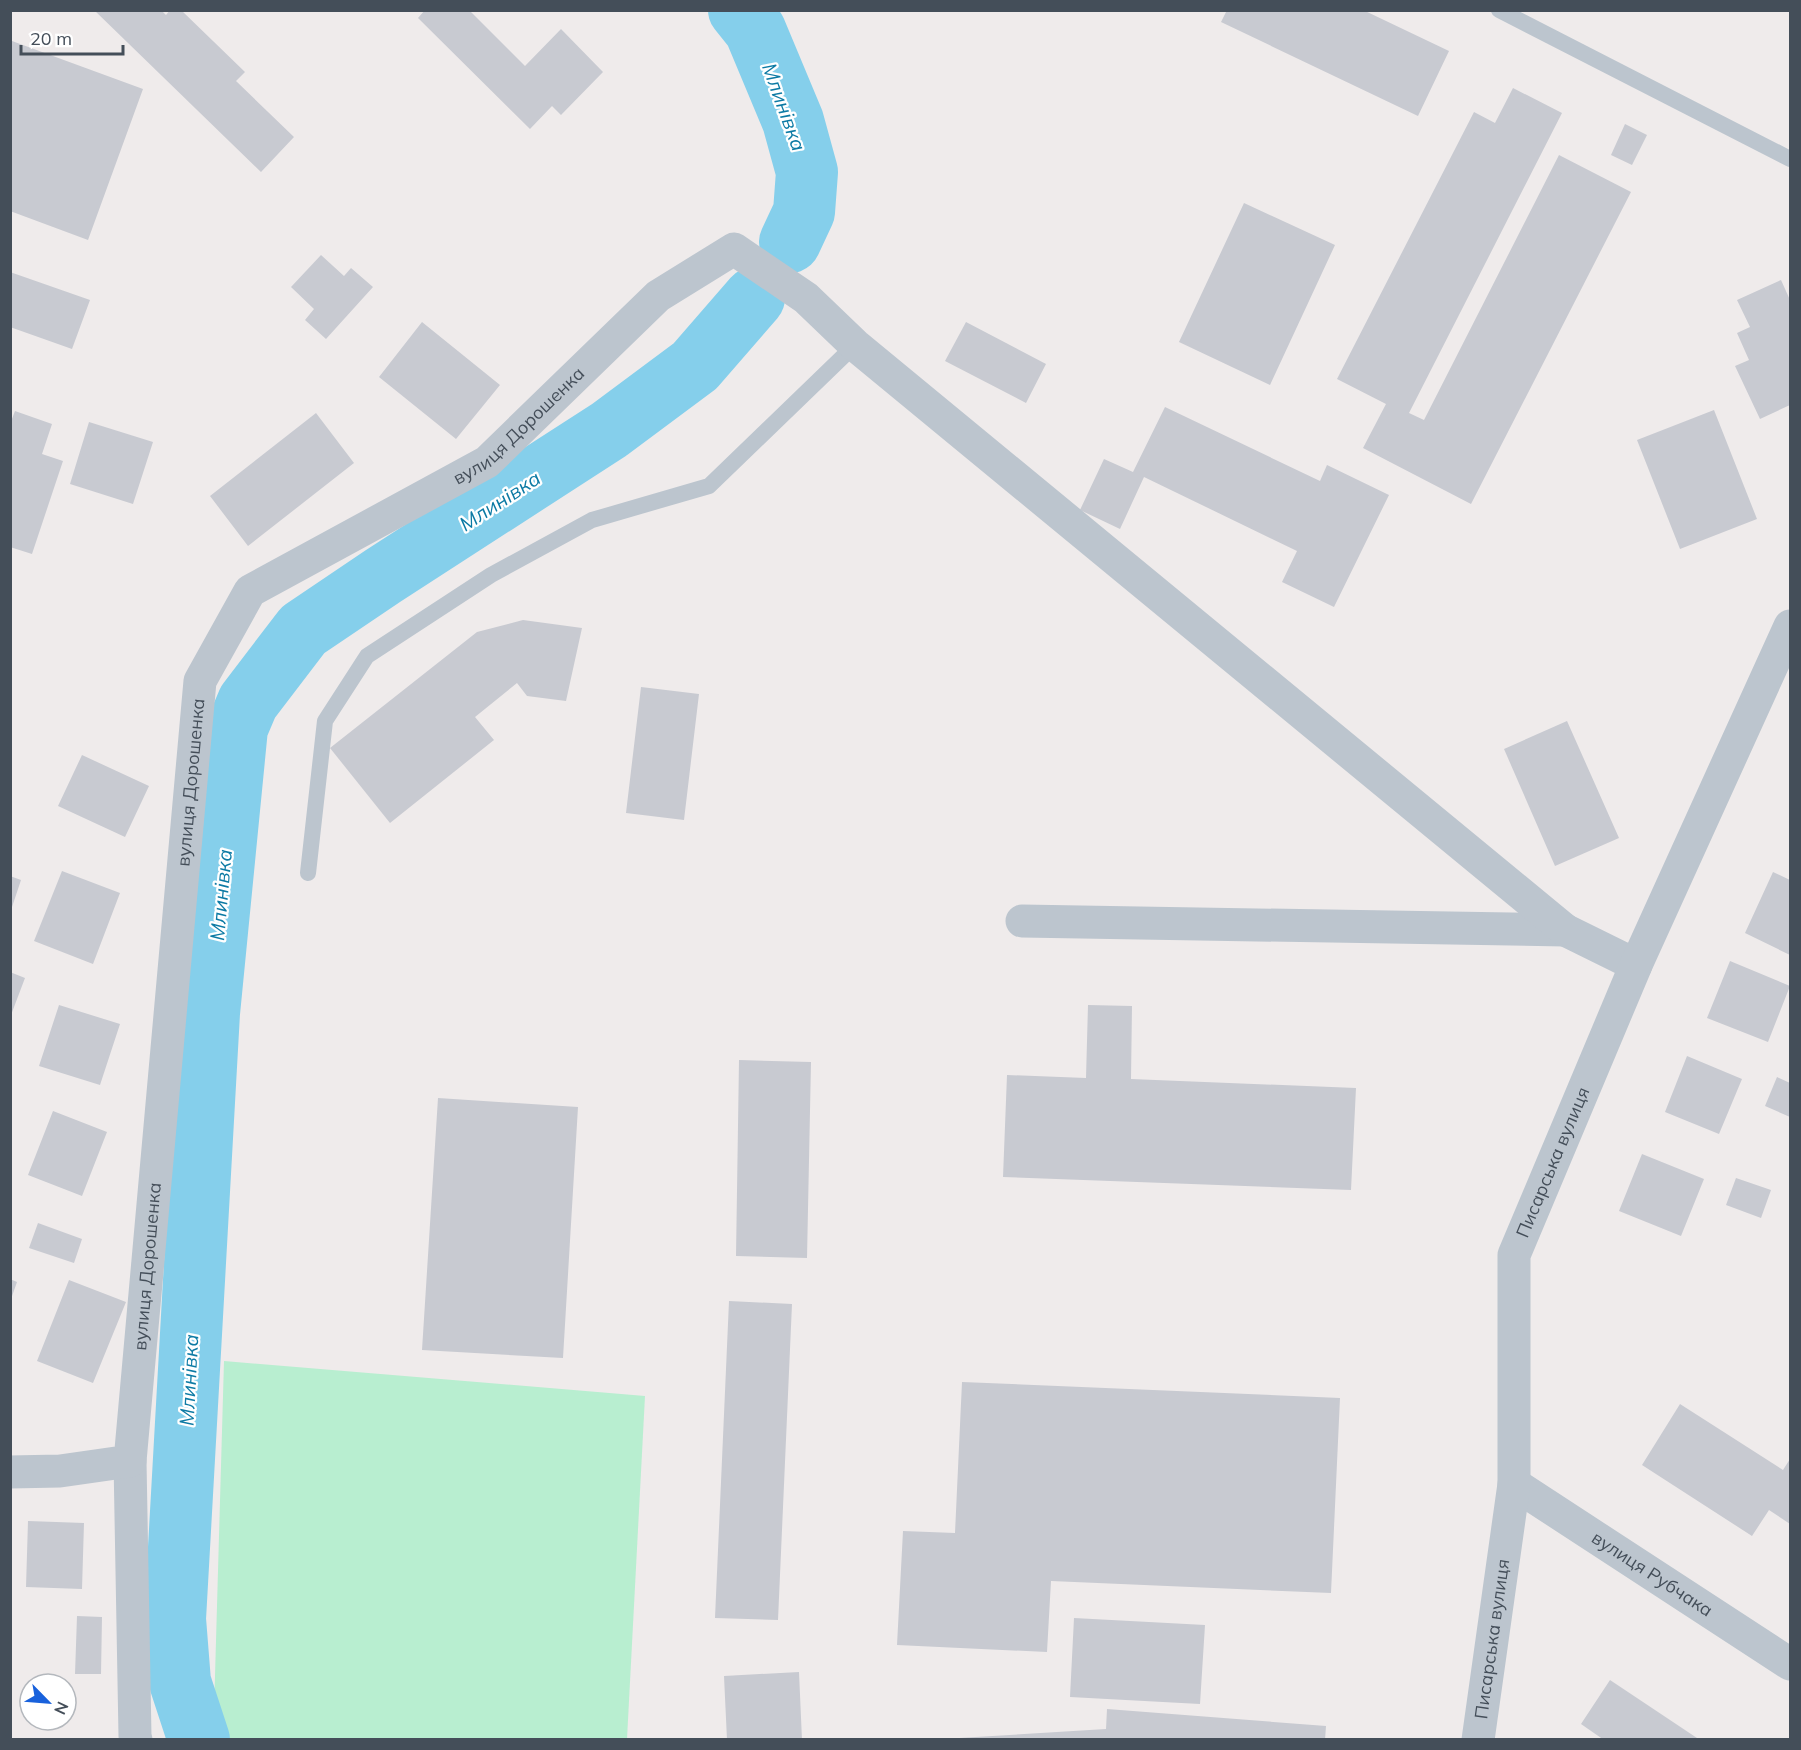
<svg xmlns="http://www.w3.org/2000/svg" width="1801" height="1750" font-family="Mulish,sans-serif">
	<rect width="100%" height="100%" fill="#efebeb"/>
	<path fill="#b8eed0" d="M224,1361L645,1396L627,1739H224L214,1711Z"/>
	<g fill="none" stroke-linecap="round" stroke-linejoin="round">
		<path stroke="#85cfeb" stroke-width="62" d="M739,10L755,30L793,121L807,172L804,212L790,242
			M199,1740L180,1682L175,1619L209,1013L237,728L248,702L303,630L383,576L609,430L695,366L754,298"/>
	</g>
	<path fill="#c8cad1" d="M94,10H161L166,15L170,10H181L245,72L236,81L294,137L261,172Z
		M425,10H469L525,66L561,29L603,72L561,115L552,106L530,129L418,18Z
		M1227,10H1363L1449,51L1418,116L1221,22Z
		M12,41L143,89L88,240L10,211V46Z
		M1513,88L1562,113L1409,413L1424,420L1559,155L1631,192L1471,504L1363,448L1386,404L1337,379L1474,112L1495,123Z
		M1625,124L1647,135L1632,165L1611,155Z
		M1244,203L1335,245L1270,385L1179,342Z
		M321,255L344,276L351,268L373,287L326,339L305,320L314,309L291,287Z
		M10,272L90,300L72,349L10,327Z
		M1781,280L1790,300V405L1760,419L1735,366L1749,360L1737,333L1750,327L1737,300Z
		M422,322L500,385L456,439L379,377Z
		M966,322L1046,364L1026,403L945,361Z
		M1165,407L1320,481L1327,465L1389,495L1334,607L1282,582L1297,551L1144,477L1120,529L1080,510L1104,459L1133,472Z
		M1714,410L1757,519L1680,549L1637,440Z
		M15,411L52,424L42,454L63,461L32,554L10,547V424Z
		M316,413L354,463L248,546L210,496Z
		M89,422L153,442L133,504L70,484Z
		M523,620L582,628L566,701L527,696L517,683L475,717L494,740L390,823L330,748L477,632Z
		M641,687L699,694L684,820L626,813Z
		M1567,721L1619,838L1555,866L1504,749Z
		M82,755L149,786L125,837L58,806Z
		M62,871L120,893L93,964L34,941Z
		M1773,872L1790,880V955L1745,933Z
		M10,876L21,880L11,910H10Z
		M1730,961L1790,986L1768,1042L1707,1018Z
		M10,972L25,978L11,1015H10Z
		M59,1005L120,1024L100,1085L39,1066Z
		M1088,1005L1132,1006L1131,1079L1356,1088L1351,1190L1003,1177L1007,1075L1086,1078Z
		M1687,1056L1742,1079L1719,1134L1665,1112Z
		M739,1060L811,1062L807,1258L736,1256Z
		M1777,1077L1790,1083V1117L1765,1106Z
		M438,1098L578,1107L563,1358L422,1350Z
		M53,1111L107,1132L82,1196L28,1175Z
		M1642,1154L1704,1179L1681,1236L1619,1211Z
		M1736,1178L1771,1190L1761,1218L1726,1205Z
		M38,1223L82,1239L74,1263L29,1248Z
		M10,1279L17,1282L11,1299H10Z
		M69,1280L126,1302L93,1383L37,1361Z
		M729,1301L792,1304L778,1620L715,1618Z
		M962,1382L1340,1398L1331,1593L1051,1581L1047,1652L897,1645L903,1531L955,1533Z
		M1680,1404L1783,1470L1790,1459V1524L1769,1510L1752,1536L1642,1465Z
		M28,1521L84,1523L82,1589L26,1587Z
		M77,1616L102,1617L101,1674H75Z
		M1074,1618L1205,1625L1200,1704L1070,1697Z
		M799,1672L802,1740H727L724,1676Z
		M1610,1680L1700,1740H1604L1581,1724Z
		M1107,1709L1326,1726L1325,1740H959V1738L1106,1729Z"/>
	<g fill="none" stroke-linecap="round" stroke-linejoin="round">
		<path stroke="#bcc5ce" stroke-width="16" d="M1499,10L1790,159
			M308,873L325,721L367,656L491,575L592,520L709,486L855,345"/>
		<g stroke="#bcc5ce" stroke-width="33">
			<path d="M1022,921L1565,930"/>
			<path d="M130,1461L135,1736L136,1740"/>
			<path id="s1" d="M10,1472L60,1471L130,1461L200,681L250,591L487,462L658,296L734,249L806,298L855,345L1565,930L1636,965"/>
			<path id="s2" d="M1514,1484L1790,1664"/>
			<path id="s3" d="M1478,1740L1514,1484V1255L1636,965L1790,626"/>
		</g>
	</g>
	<g text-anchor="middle" stroke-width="4.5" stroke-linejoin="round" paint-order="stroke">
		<g font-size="18" fill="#444e59" stroke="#fff">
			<text dy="6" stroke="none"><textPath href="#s1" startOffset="1324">вулиця Дорошенка</textPath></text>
			<text dy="6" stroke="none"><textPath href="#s1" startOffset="802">вулиця Дорошенка</textPath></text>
			<text dy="6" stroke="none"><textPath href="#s3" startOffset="588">Писарська вулиця</textPath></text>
			<text dy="6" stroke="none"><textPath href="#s1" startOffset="316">вулиця Дорошенка</textPath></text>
			<text dy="6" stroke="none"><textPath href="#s2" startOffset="165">вулиця Рубчака</textPath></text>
			<text dy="6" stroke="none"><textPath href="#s3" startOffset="102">Писарська вулиця</textPath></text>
		</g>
		<g font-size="20" font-style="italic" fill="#0c7aa4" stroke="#fff">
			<text transform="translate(784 107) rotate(70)" y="7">Млинівка</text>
			<text transform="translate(500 501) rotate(-33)" y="7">Млинівка</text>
			<text transform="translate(221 895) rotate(-85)" y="7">Млинівка</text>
			<text transform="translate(189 1380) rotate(-87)" y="7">Млинівка</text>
		</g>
	</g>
	<rect width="1801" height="1750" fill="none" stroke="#444e59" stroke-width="24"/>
	<g transform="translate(48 1702) rotate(115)"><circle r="28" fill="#ffffff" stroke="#b4b8bd" stroke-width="1.5"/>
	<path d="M0-4.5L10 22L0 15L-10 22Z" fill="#1861dc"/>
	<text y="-9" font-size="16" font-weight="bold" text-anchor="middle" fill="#444e59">N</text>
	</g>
	<path d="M21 45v9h102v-9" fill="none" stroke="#444e59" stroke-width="3"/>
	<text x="30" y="45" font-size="18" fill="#444e59" stroke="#ffffff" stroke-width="4.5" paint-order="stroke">20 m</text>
</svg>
